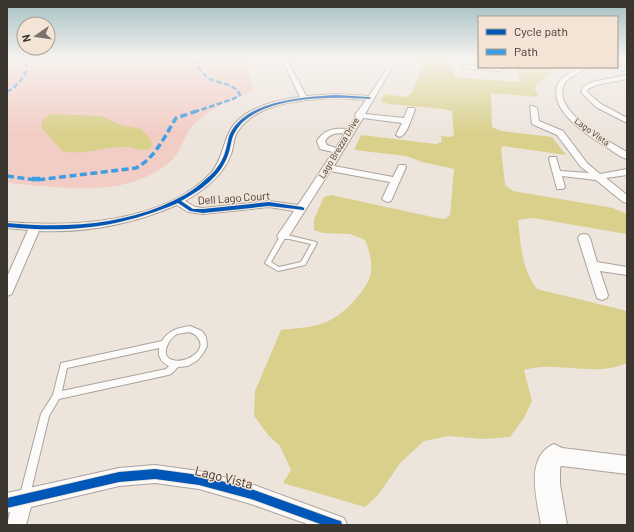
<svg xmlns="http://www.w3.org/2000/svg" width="634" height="532" font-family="Barlow,sans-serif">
	<rect width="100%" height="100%" fill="#ede4dc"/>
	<path fill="#f2cdc5" d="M7,59H244L254,90C232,101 205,109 190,129C183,139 180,153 171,161C126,200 61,187 7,183Z"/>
	<path fill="#d9d08c" d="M405,59H449L450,66L455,77L516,82H520L517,70L511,67H557L535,86V90L538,93V97L491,93L492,127L501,131L552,137L566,155L503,146L501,149L505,185L513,191L613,208L627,214V234L533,218L518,220C521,245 521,268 537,289L627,311V363C593,378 558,360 524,370L532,401L524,418L510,437L483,439L448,436L424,441L401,462L378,495L365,507L283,483L291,470L280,446L269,436L254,416L255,391L281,330C295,328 313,328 326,322C341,317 363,294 369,279C374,267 370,252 365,240L350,234L323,233L314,230V219L324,197L331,195L437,218L445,219L450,215L454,169L422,162L406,156L354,150L361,135L436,144L442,142L441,136L449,137L454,136L452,111L443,109L389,104L381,102L384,94L406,97L412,93L424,65L423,62L405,60Z
		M51,114L100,116L121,125L141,129L151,139L152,146L149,149C140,152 136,148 128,147C105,146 85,156 62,151L41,127L43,119Z"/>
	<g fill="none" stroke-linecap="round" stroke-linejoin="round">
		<g stroke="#a9a39c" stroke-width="2">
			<path id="lane" d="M283,234L316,242L317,243L305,265L278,271L266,264L265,263L280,236ZM285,238L311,244L301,262L279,267L271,262Z
				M190,326L202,331L206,337L207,346L204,352L198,360L188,366L178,367L171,374L168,375L59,399L49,416L30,495L28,498L25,500L22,498L20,495L41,414L53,395L61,363L162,341C169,330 177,328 190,326ZM189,332C192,333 195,334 197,337C210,350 183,366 170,359C160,353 170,338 177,334C181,333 186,333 189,332ZM159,348C158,357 161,362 169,366L166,369L62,391L67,368Z"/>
		</g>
		<g stroke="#a9a39c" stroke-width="2">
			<path id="street" d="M282,59H287L306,96L336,94L369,96L393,59H397L365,114L404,118L408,108H414L415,110C411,118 408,134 400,137L396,135L402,123L363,118L334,166L393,177L399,165H405L406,167L391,201L387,202L382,199L390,182L330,171L287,239H279L277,236L294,211L269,207L203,214L188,212L177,205C133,224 87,233 39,231L13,291L12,294L7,296V277L28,230L7,228V222C71,227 163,224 211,173C221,161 222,149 228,135C238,109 275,100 300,97ZM336,98L366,100L355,115L356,116L348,129C335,128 324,129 317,141L320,149L333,152L298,205L269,201L203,208L195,207L185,201C204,190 223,176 231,154C234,147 233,137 238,131C259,101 303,100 336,98ZM345,133L336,148L327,145L325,141C330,133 337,133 345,133Z
				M465,65L500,67L503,69L500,71L463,68V66Z
				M617,66L627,68V72L609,67Z
				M580,67H587C581,73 566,77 563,87C555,113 608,141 627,152V159C620,157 614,152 608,148C590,137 550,112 557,87C559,77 572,72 580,67Z
				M627,75V79L596,85L588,89L587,92L601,104L627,118V123L596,107L581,92L583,87L592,82Z
				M530,106H533L537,108L539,121L563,131L587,163L600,174L627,169V175L606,178L627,195V203L623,202L596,180L562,176L565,187L563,189H557L549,159L550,157H556L560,171L589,173L581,167L557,135L532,124Z
				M584,234L588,235L590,238L597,262L627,267V275L600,271L608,295L607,298L602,300L597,298L596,295L578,238L580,235Z
				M554,447L627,456V474L554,465L548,462L545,456L548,450Z
				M155,465L199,471L251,484L344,518L347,525H310L251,504L199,489L155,483L119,486L31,507L26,525H7L10,512L7,513V493L119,468Z"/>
		</g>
		<g stroke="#a9a39c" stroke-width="2">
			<path id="secondary" d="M554,444L562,448L566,456L560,468V484L567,525H541C537,500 524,457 554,444Z"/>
		</g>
		<use href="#lane" fill="#fcfbfa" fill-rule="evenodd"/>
		<use href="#street" fill="#fcfbfa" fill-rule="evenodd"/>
		<use href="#secondary" fill="#fcfbfa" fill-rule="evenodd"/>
		<path stroke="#3f9ee1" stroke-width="2.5" stroke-dasharray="5.5 2.5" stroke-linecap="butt" d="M7,92C16,87 27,76 27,65L22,60L24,59
			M194,112L233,99L240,95C233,81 218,85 207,77C203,74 200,69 197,65L198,59"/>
		<path stroke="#3f9ee1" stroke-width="3.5" stroke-dasharray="7 3.5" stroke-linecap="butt" d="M7,176L36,180L136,168C155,158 165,136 176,118L197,111"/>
		<path stroke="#3f9ee1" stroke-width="4.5" stroke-dasharray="9 4.5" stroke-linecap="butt" d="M32,179H40"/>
		<g stroke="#f3e4d6" stroke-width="2">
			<path id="cycleway" d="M336,95L369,97L371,98L369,99C332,96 257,95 235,132C231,138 231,147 228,155C220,177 201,190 181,201L193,209H203L269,202L302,207L304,208V210L269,206L203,213L190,211L178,203C118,228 71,233 7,227V223C60,228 113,226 162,206C178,199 194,191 206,179C216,171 223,161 226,149C228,143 228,137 231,132C248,100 305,97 336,95Z
				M155,469L199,475L251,489L337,520L341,521L342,525H323L251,499L199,485L155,479L119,482L7,508V498L119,472Z"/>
		</g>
		<use href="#cycleway" fill="#0057b8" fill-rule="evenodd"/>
	</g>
	<linearGradient id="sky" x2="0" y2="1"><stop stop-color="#a2bfc3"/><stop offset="0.44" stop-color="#f7f3ef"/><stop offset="1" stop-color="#f7f3ef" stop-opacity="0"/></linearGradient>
	<rect width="634" height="133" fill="url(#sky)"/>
	<g text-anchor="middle" stroke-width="3" stroke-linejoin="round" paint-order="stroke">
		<g font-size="9" fill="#3c3631" stroke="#f3e4d6">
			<text transform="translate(592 132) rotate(36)" y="3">Lago Vista</text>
			<text transform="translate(339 148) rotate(-59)" y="3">Lago Brezza Drive</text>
		</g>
		<g font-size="11" fill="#3c3631" stroke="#f3e4d6">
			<text transform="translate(234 198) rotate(-4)" y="4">Dell Lago Court</text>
		</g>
		<g font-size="13" fill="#3c3631" stroke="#f3e4d6">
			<text transform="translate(224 477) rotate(14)" y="5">Lago Vista</text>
		</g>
	</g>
	<rect width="634" height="532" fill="none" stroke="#3c3631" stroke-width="16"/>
	<rect x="478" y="16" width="140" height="52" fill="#f3e4d6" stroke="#aa9e94"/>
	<rect x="486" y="29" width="20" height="6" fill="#0057b8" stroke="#aa9e94"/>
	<text x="514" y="36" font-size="12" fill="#3c3631">Cycle path</text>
	<rect x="486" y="49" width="20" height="6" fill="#3f9ee1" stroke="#aa9e94"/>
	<text x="514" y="56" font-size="12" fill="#3c3631">Path</text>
	<g transform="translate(36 36) rotate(257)"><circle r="19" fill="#f3e4d6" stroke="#aa9e94"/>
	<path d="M0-3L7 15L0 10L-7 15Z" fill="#7a736d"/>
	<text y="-6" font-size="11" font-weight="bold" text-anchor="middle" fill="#3c3631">N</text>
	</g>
</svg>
